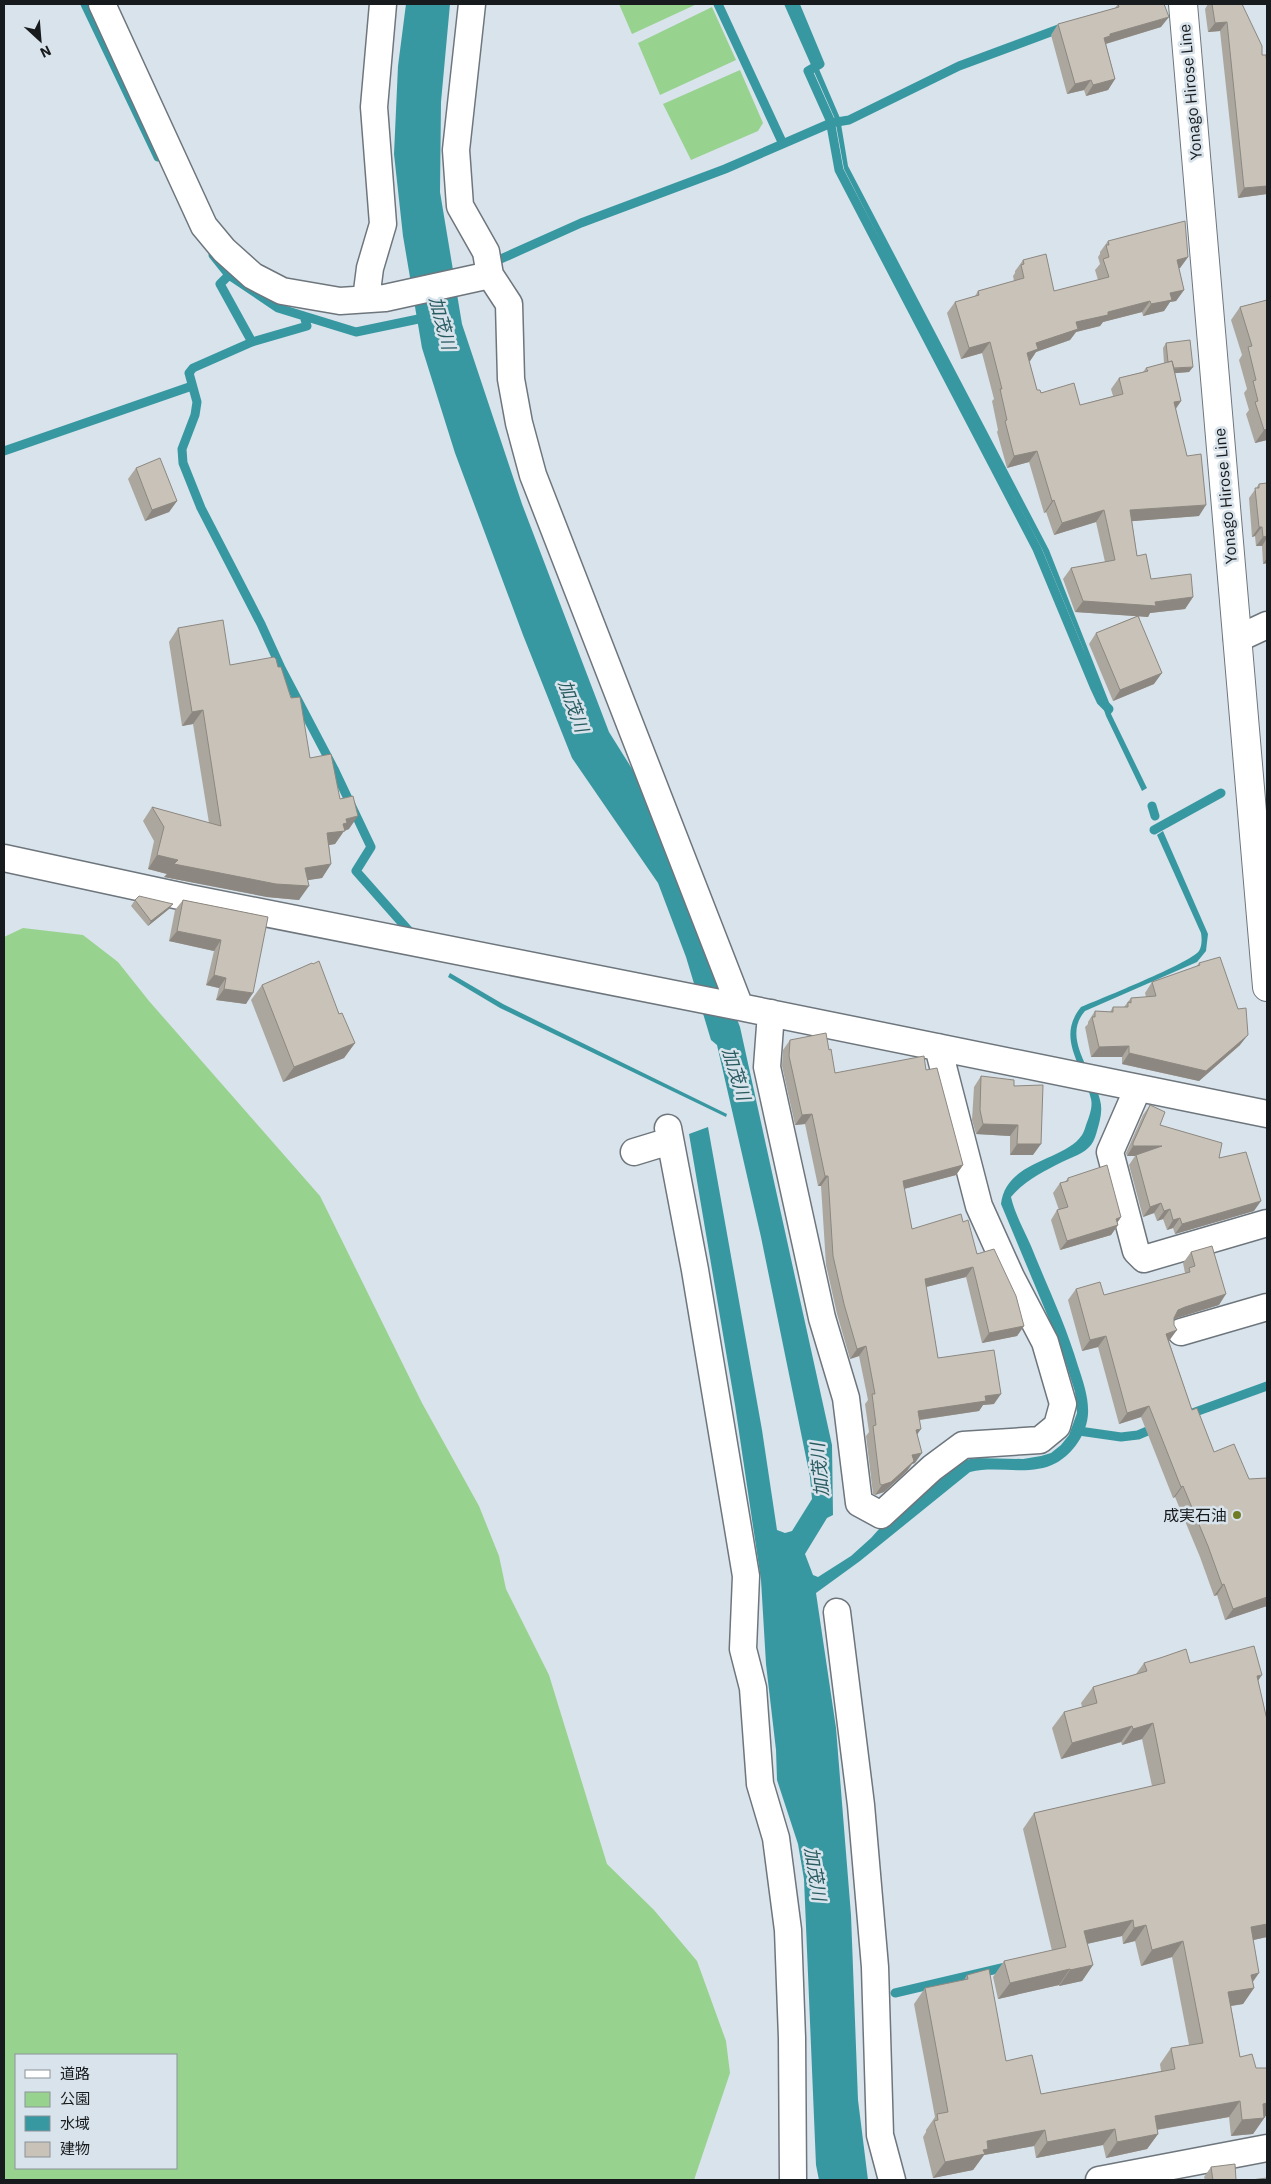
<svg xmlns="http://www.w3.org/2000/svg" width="1271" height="2184" font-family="'IBM Plex Sans','Noto Sans JP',sans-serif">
	<rect width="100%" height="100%" fill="#d9e3eb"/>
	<path fill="#98d28f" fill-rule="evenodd" d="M619,4H697L632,34Z
		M712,7L736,60L660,95L638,43Z
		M740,70L763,123L758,131L691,160L663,104Z
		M23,928L83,935L118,962L149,1001L320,1196L422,1403L479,1506L499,1556L506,1589L549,1675L607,1864L654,1910L697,1961L726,2041L730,2073L694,2180H4V937ZM16,2055H176V2168H16Z"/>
	<path fill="#3898a1" d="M406,4H450L441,102L440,192L462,324L522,504L609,732L654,804L740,1027L832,1445L833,1515L827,1518L805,1554L813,1575L818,1577L851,1556L871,1538L896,1510L957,1461L977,1458L1023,1459L1041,1456L1051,1453L1061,1445L1069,1435L1077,1413L1075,1392L1061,1348L1001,1204C1006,1160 1065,1161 1082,1135C1084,1132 1085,1128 1086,1125C1089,1117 1093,1107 1091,1099C1084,1066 1055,1039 1081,1007C1100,999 1190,963 1199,951C1202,946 1202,939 1201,933L1157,835L1163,831L1208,934L1206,951L1197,962L1085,1011C1061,1038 1094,1072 1100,1100C1103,1110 1100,1121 1097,1131C1096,1135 1094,1141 1091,1145C1084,1154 1072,1157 1062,1162C1044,1171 1023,1182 1011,1197C1015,1214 1024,1230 1031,1246C1047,1286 1066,1325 1078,1366C1083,1381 1089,1398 1088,1414C1087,1433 1073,1454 1056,1463C1030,1477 998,1465 970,1472L860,1561L816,1593L836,1728L851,1915L858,2100L868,2180H819L816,2165L804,1879L798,1844L777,1780L776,1750L766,1664L761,1580L735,1405L689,1134L708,1127L762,1430L777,1530L785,1533L792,1531L812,1499L810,1477L761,1237L717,1045L711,1040L686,957L658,883L572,758L523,635L455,453L422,348L403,236L394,154L398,66Z
		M784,4H791L840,118L848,166L1049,550L1112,710L1111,714L1147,788L1142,791L1106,716L1083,648L1042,549L933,344L844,169L835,119Z
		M450,973L503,1004L727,1114L726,1117L500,1008L448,977Z"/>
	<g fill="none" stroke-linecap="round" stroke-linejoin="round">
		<path stroke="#3898a1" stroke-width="9" d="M85,4L158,157
			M718,4L783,144
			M795,4L820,64L808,71L830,120L839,170L1037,549L1094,686L1101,701L1109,709
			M213,255L229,275L278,308L356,332L428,317
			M494,262L581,223L725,169L831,123L849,120L959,66L1064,27
			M229,275L220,284L252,342
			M304,316L307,326L252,342L193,368L189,373L197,402L195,415L182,449L183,463L201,508L261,624L281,668L334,769L371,847L356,871L410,932
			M4,451L192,386
			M1152,806L1155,816
			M1154,830L1221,793
			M1187,1415L1267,1386
			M1079,1431L1121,1437L1138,1435L1157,1427
			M895,1993L1010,1966"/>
		<g stroke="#6e767d" stroke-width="29">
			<path id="street" d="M102,4L204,226L224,250L253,276L282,291L340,301L385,298L490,275L509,304L511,379L519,423L533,475L740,1007
				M472,4L456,150L460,206L486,252L490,275
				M366,299L370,268L383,224L374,107L383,4
				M1237,639L1267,625
				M4,858L189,898L740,1007L1267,1114
				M771,1013L767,1067L822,1318L846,1398L859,1503L881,1515L932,1468L963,1445L1040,1440L1057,1426L1063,1404L1045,1342L1011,1277L979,1206L938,1047
				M1138,1088L1110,1152L1136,1251L1144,1259L1267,1223
				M668,1128L695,1270L746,1576L743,1649L753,1688L760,1784L776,1838L788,1930L792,2038L793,2180
				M634,1152L670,1141
				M1181,1332L1267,1307
				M837,1612L861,1805L875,1967L880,2135L892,2180
				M1099,2180L1267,2148"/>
		</g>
		<g stroke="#6e767d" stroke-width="30">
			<path id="secondary" d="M1183,4L1267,987"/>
		</g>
		<use href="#street" stroke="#fff" stroke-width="26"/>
		<use href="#secondary" stroke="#fff" stroke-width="28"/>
	</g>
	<path fill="#aca79e" d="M1118,4L1161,27L1106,44L1115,79L1108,90L1086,96L1084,90L1067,94L1051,35L1058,24L1115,8Z
		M1208,4H1242L1267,194L1238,198L1220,31L1208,32L1205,9Z
		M1108,241L1188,257L1180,268H1179L1184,290L1176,301L1170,302L1164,311L1143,316L1142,312L1103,322L1100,326L1076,332L1070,340L1036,352L1030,361H1029L1037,390L1041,393L1080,405L1113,396L1111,389L1119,378L1143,372L1146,368L1164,363L1163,348L1166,343L1193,367L1189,372L1175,373L1181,401L1176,409L1199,516L1132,521L1137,556L1151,579L1193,597L1185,609L1150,613L1148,617L1139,616L1154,684L1113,701L1089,644L1096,633L1137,616L1075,612L1063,579L1071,568L1105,562L1096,522L1054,535L1046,512L1044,513L1029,462L1007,468L997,432L998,430L992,401L994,399L982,353L961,359L947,313L955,302L975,296L978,291L1014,281L1013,276L1015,273V271L1023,260L1054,291L1098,280L1095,270L1100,264L1098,257L1100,254V252Z
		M1267,300V440L1255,443L1246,414L1249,410L1244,393L1247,389L1239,360L1242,355L1231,320L1240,307Z
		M136,468L177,501L169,512L145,521L128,479Z
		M1267,483V563L1263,564L1262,546H1256L1255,536L1252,537L1249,498L1259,484Z
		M178,628L230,665L278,667L291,698L310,758L340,799L349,829L344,831L335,844L329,845L331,864L322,878L307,880L299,900L267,897L164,877L167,874L148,869L154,841L143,821L152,807L209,823L193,724L182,726L169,642Z
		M135,900L169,909L148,926L131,906Z
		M183,900L268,917L246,1004L216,1000L219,988L206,985L214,951L169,941L175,910Z
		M1199,963L1240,1045L1199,1081L1122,1064V1057H1091L1085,1027L1088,1024V1022L1095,1011L1110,1012L1113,1007H1124L1131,998L1146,997L1145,993L1152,982L1196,967Z
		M313,964L355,1043L344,1058L283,1082L251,1000L262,985Z
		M790,1040L829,1050L835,1073L926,1070L963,1165L956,1175L904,1189L912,1229L963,1222L977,1254L1024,1326L1017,1336L982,1343L966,1277L926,1287L938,1358L994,1404L983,1405L979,1411L920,1420L917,1435L915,1463L912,1464L907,1471L884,1492L875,1495L873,1494L866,1436L869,1432L865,1404L868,1400L859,1356L850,1359L837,1314L826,1265L821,1186H818L805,1124L795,1125L782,1066L783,1050Z
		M981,1076L1014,1086L1033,1155H1010V1136L976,1134L972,1120L974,1087Z
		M1150,1105L1160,1125L1219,1158L1254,1211L1175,1234L1173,1228L1167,1230L1163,1219L1157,1221L1154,1213L1143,1217L1129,1165L1135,1156H1127L1126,1153L1143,1115Z
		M1068,1178L1121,1217L1117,1223L1118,1225L1111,1235L1060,1250L1051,1220L1057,1210H1059L1053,1193L1060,1183L1065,1182Z
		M1191,1252L1219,1305L1177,1318L1174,1319L1169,1341L1192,1410L1267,1606L1225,1620L1217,1595L1214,1596L1200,1557L1175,1497L1173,1498L1141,1417L1119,1424L1098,1347L1082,1351L1068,1300L1076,1289L1104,1295L1185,1273L1183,1263Z
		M1144,1663H1190L1258,1680L1267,1720V1937L1253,1940V1982L1254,1988L1243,2004L1231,2006L1240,2057L1256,2068H1267V2114L1253,2134L1231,2136L1229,2117L1157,2130L1158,2134L1147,2149L1106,2158L1103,2145L1036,2158L1034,2146L984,2155L973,2170L933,2178L923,2137L926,2132V2130L935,2117L914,2004L925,1988L964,1980L967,1975L1006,2061L1041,2094L1161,2071L1160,2064L1171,2048L1189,2045L1172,1957L1141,1966L1135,1941L1123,1944L1122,1936L1087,1944L1093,1965L1082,1981L1059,1986V1985L998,1999L993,1977L1004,1961L1052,1951L1023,1829L1034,1813L1152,1786L1142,1739L1122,1745L1121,1742L1061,1759L1052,1728L1064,1712L1082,1707L1081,1703L1093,1687L1136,1674Z
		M1211,2167L1236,2180H1205L1204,2177Z"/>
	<path fill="#8c8881" d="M1169,17L1161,27L1105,44L1104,38L1110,34Z
		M1227,22L1220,31L1208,32L1215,23Z
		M1115,79L1108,90L1086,96L1093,85Z
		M1091,80L1084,90L1067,94L1075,84Z
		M1267,186V194L1238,198L1244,188Z
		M1188,257L1180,268L1169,271L1177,260Z
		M1184,290L1176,301L1170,302L1164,311L1143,316L1151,304L1170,293Z
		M1150,301L1142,312L1103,322L1100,326L1076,332L1070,340L1036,352L1030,361L1019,364L1027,353L1036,343L1076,322L1108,312Z
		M990,342L982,353L961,359L969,348Z
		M1193,367L1189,372L1165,374L1169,369Z
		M1181,401L1173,412L1174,402Z
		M1267,429V440L1255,443L1264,430Z
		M1037,451L1029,462L1007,468L1014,456Z
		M1054,500L1046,512L1044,513L1052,501Z
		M177,501L169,512L145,521L152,510Z
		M1206,505L1199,516L1122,522L1130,510Z
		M1104,510L1096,522L1054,535L1062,523Z
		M1259,527H1262L1255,536L1252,537Z
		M1267,536V538L1262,546H1256L1263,537Z
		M1267,558V563L1263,564Z
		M1193,597L1185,609L1150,613L1148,617L1075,612L1083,601L1155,602Z
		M1162,673L1154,684L1113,701L1120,690Z
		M203,710L193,724L182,726L192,712Z
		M358,816L349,829L344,831L335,844L318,847L327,833L346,819Z
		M157,855L309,886L299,900L267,897L164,877L167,874L148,869Z
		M331,864L322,878L296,882L305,868Z
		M173,904L169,909L148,926L151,921Z
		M177,931L221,940L214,951L169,941Z
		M214,975L226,978L219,988L206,985Z
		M224,989L253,993L246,1004L216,1000Z
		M1248,1035L1240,1045L1199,1081L1122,1064L1129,1053Z
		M355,1043L344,1058L283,1082L294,1067Z
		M1129,1046L1122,1057H1091L1099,1047Z
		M812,1114L805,1124L795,1125L802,1115Z
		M983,1124L1018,1125L1010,1136L976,1134Z
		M1017,1144H1041L1033,1155H1010Z
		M1133,1146H1162L1136,1155L1135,1156H1127Z
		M963,1165L956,1175L896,1191L903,1181Z
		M825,1176H828L821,1186H818Z
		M1261,1201L1254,1211L1175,1234L1182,1224Z
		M1161,1203L1154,1213L1143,1217L1150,1207Z
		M1170,1209L1163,1219L1157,1221L1164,1211Z
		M1121,1217L1115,1226L1118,1225L1111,1235L1060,1250L1067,1241Z
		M1180,1218L1173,1228L1167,1230L1173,1220Z
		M973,1267L966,1277L918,1289L925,1279Z
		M1226,1294L1219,1305L1177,1318L1171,1321L1178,1310L1185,1307Z
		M1024,1326L1017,1336L982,1343L989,1333Z
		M1177,1330L1169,1341L1159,1345L1166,1334Z
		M1106,1336L1098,1347L1082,1351L1090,1340Z
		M866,1346L859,1356L850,1359L857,1349Z
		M1001,1394L994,1404L983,1405L979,1411L911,1421L918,1411L985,1396Z
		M1149,1406L1141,1417L1119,1424L1127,1413Z
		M921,1429L914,1439L916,1430Z
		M922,1453L915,1463L912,1464L907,1471L884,1492L875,1495L882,1485L912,1455Z
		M1183,1486L1175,1497L1173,1498L1181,1487Z
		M1224,1584L1217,1595L1214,1596L1222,1585Z
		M1267,1597V1606L1225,1620L1233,1609Z
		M1262,1675L1251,1691L1257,1676Z
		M1153,1723L1142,1739L1122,1745L1133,1729Z
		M1132,1726L1121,1742L1061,1759L1072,1743Z
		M1133,1920L1122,1936L1073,1947L1084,1931Z
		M1267,1924V1937L1240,1943L1251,1927Z
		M1146,1925L1135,1941L1123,1944L1134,1928Z
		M1183,1941L1172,1957L1141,1966L1152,1950Z
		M1093,1965L1082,1981L1059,1986L1070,1970Z
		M1070,1969L1059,1985L998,1999L1010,1983Z
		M1259,1973L1248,1989L1254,1988L1243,2004L1217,2008L1228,1992L1251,1975Z
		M1240,2101L1229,2117L1143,2132L1155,2116Z
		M1267,2103V2114L1253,2134L1231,2136L1242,2120L1263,2104Z
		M1115,2129L1103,2145L1036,2158L1047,2142Z
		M1045,2130L1034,2146L984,2155L973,2170L933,2178L945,2162L987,2141Z
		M1158,2134L1147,2149L1106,2158L1117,2142Z"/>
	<path fill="#c8c2b8" stroke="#8c8881" d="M1118,4H1164L1169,17L1110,34V36L1104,38L1115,79L1093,85L1091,80L1075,84L1058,24L1119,7Z
		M1212,4H1242L1262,46V55H1266L1267,66V186L1244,188L1227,22L1215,23Z
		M1185,221L1188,257L1177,260L1184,290L1170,293L1172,300L1151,304L1150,301L1108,312V315L1076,322L1078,329L1036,343L1038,349L1027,353L1037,390H1040L1041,393L1074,383L1080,405L1123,394L1119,378L1148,371L1146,368L1172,361L1181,401L1174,402L1187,456L1201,454L1206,505L1130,510L1137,556L1146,554L1151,579L1191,574L1193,597L1155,602L1156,606L1083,601L1071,568L1115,560L1104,510L1062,523L1054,500L1052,501L1037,451L1014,456L1005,421L1007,420L1000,389H1002L990,342L969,348L955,302L979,295L978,291L1024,278L1021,265L1024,264L1023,260L1046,254L1054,291L1109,277L1103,259L1109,257L1106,245H1109L1108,241Z
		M1267,300V429L1264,430L1255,402L1258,401L1253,381L1256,380L1248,347L1252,346L1240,307Z
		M1190,340L1193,367L1174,368L1172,361L1168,362L1166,343Z
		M160,458L177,501L152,510L136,468Z
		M1267,483V536L1263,537L1262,527H1259L1255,488H1259V484Z
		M1138,616L1162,673L1120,690L1096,633Z
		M223,620L230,665L274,657L276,659L278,667H281L291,698L300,697L310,758L331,754L340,799L353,796L358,816L346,819L347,823L343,824L345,831L327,833L331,864L305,868L309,886L276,884L174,864L178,860L157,855L164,827L152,807L221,826L203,710L192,712L178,628Z
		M139,896L173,904L151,921L135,900Z
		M183,900L268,917L253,993L224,989L226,978L214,975L221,940L177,931Z
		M1220,957L1238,1009L1246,1008L1248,1035L1206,1071L1129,1053V1046L1099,1047L1092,1017H1095V1011L1113,1012V1007H1128V1002L1131,1003V998L1156,996L1152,982L1200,965L1199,963Z
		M319,961L339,1014L342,1013L355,1043L294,1067L262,985L312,963L313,964Z
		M826,1033L829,1050L831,1049L835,1073L924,1056L926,1070L937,1068L963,1165L903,1181L912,1229L961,1214L963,1222L968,1220L977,1254L994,1249L1016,1296L1024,1326L989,1333L973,1267L925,1279L938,1358L994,1350L1001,1394L985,1396L986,1401L918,1411L921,1429L916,1430L922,1453L912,1455L914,1461L891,1482L882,1485L880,1484L873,1426L876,1425L872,1394H875L866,1346L857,1349L844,1304L833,1256L828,1176H825L812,1114L802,1115L789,1056L790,1040Z
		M981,1076L1014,1080V1086L1043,1085L1041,1144H1017L1018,1125L983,1124L980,1110Z
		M1150,1105L1165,1112L1160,1125L1222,1143L1219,1158L1246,1152L1261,1201L1182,1224L1180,1218L1173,1220L1170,1209L1164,1211L1161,1203L1150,1207L1136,1155L1162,1146H1133V1143Z
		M1107,1165L1121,1217L1116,1219L1118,1225L1067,1241L1057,1210L1068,1207L1060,1183L1068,1181V1178Z
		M1212,1246L1226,1294L1185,1307L1178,1310L1174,1318V1325L1177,1330L1166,1334L1192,1410L1197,1408L1214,1452L1234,1444L1249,1479L1267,1478V1597L1233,1609L1224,1584L1222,1585L1208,1546L1183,1486L1181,1487L1149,1406L1127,1413L1106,1336L1090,1340L1076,1289L1100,1282L1104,1295L1190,1272L1189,1268L1195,1266L1191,1252Z
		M1254,1646L1262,1675L1257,1676L1267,1720V1924L1251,1927L1259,1973L1251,1975L1254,1988L1228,1992L1240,2057L1252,2054L1256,2068H1267V2103L1263,2104L1264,2118L1242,2120L1240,2101L1155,2116L1158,2134L1117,2142L1115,2129L1047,2142L1045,2130L987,2141L988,2149L983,2150L985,2154L945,2162L934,2121L938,2120L937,2114L948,2112L925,1988L968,1979L967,1975L989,1969L1006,2061L1032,2055L1041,2094L1175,2069L1171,2048L1203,2043L1183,1941L1152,1950L1146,1925L1134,1928L1133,1920L1084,1931L1093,1965L1070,1970V1969L1010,1983L1004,1961L1066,1947L1034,1813L1165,1783L1153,1723L1133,1729L1132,1726L1072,1743L1064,1712L1097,1703L1093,1687L1147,1671L1144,1663L1163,1657L1186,1649L1190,1663Z
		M1235,2164L1236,2180H1213L1211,2167Z
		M1267,2178V2180H1251Z"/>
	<circle fill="#717b26" stroke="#d9e3eb" stroke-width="2" cx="1237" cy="1515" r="5"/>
	<g text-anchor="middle" stroke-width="5" stroke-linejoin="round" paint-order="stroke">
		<g font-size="16" fill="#181b1e" stroke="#d9e3eb">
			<text transform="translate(1190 92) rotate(-95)" y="6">Yonago Hirose Line</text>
			<text transform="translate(1225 496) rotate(-95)" y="6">Yonago Hirose Line</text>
		</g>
		<g font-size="16" fill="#181b1e" stroke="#d9e3eb" text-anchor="end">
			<text x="1227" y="1521">成実石油</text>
		</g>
		<g font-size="18" font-style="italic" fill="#275b60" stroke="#d9e3eb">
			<text transform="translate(442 323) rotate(75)" y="6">加茂川</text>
			<text transform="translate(573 706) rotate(70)" y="6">加茂川</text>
			<text transform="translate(736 1074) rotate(73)" y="6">加茂川</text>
			<text transform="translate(820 1470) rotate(-95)" y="6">加茂川</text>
			<text transform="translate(815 1874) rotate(81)" y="6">加茂川</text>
		</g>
	</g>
	<rect width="1271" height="2184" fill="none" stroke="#181b1e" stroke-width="10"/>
	<rect x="15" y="2054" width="162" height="115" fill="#d9e3eb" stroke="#8c9399"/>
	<rect x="25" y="2070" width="25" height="8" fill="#ffffff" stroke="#8c9399"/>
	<text x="60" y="2079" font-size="15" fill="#181b1e">道路</text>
	<rect x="25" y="2092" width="25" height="15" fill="#98d28f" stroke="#8c9399"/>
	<text x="60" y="2104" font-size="15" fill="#181b1e">公園</text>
	<rect x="25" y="2116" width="25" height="15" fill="#3898a1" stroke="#8c9399"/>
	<text x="60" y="2129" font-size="15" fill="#181b1e">水域</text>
	<rect x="25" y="2142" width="25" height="15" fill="#c8c2b8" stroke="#8c9399"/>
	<text x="60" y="2154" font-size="15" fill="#181b1e">建物</text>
	<g transform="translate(40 40) rotate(154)" stroke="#d9e3eb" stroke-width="4" paint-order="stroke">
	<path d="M0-4L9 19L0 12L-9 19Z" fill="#181b1e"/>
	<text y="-8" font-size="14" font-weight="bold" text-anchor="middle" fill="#181b1e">N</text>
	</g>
</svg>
